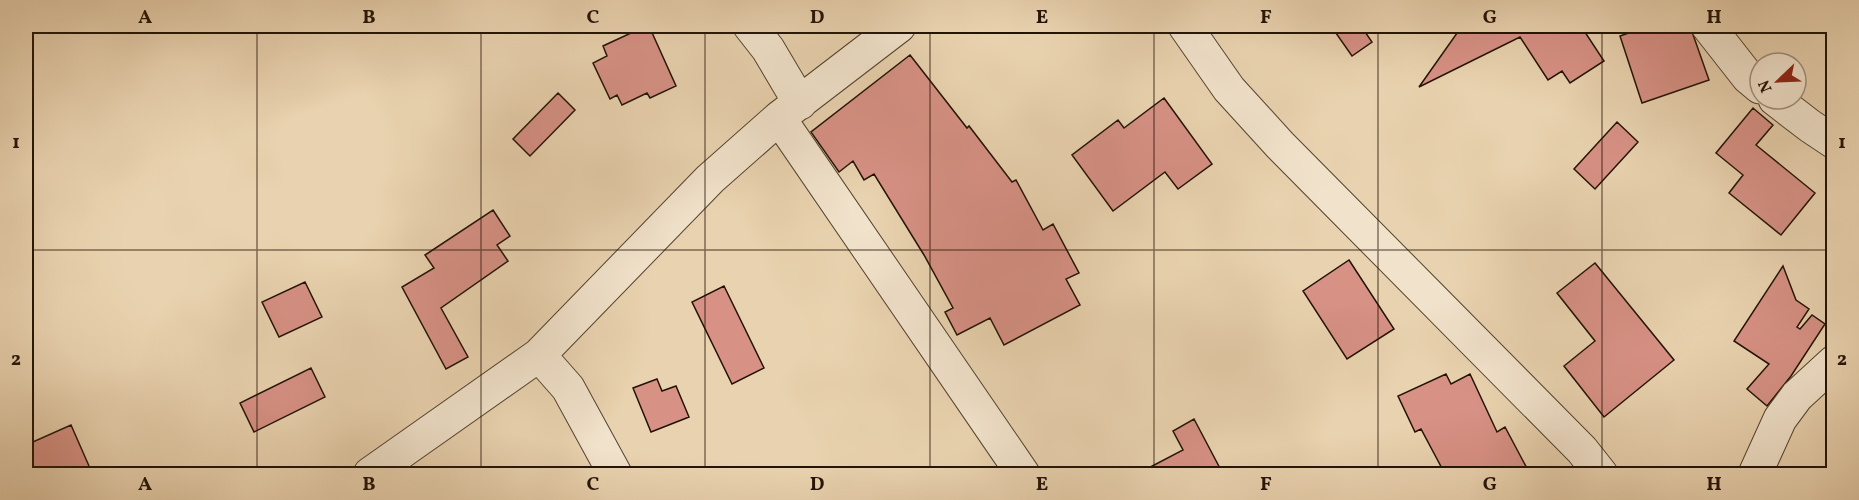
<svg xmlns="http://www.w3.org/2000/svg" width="1859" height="500" font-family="Vollkorn,serif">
	<rect width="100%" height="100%" fill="#e9d2af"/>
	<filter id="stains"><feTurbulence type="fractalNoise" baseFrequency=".00333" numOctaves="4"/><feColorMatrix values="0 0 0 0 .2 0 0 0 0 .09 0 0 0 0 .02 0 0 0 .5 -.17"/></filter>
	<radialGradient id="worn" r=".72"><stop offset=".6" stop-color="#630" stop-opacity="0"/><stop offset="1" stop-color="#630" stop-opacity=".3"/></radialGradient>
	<path fill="#d79185" stroke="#231306" stroke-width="1.5" d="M646,26H649L676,86L650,98L647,93L622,105L617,95L610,99L593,63L607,56L603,46Z
		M1331,26H1361L1372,42L1352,56Z
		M1462,26H1581L1604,61L1570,83L1562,71L1548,80L1520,37L1419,87Z
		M1649,26H1690L1709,80L1642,103L1620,36Z
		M910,55L967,128L969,126L1012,182L1016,180L1043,230L1053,224L1079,273L1066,279L1080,305L1004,345L990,318L957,335L945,312L953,308L924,255L874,174L864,180L853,161L839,172L811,132Z
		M558,93L575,110L530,156L513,139Z
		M1164,98L1212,164L1178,189L1165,172L1113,211L1072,155L1118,120L1124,128Z
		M1753,108L1773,125L1756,145L1815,193L1781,235L1729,193L1743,175L1716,153Z
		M1617,122L1638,142L1595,189L1574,169Z
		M493,210L510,236L497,245L508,261L441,308L468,357L446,369L402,287L434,268L425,255Z
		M1349,260L1394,329L1347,359L1303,291Z
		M1595,263L1674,360L1604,417L1564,366L1595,341L1557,293Z
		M1783,266L1796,300L1809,309L1797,327L1800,329L1812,315L1825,324L1791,376L1767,406L1747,389L1769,364L1734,341Z
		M305,282L322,317L279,337L262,302Z
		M724,286L764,368L732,384L692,302Z
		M311,368L325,397L254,432L240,403Z
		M1446,374L1451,384L1470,374L1497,432L1505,427L1530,474H1445L1421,429L1415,432L1398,396Z
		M657,379L662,391L676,386L689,417L651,432L633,388Z
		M1194,419L1223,474H1137L1183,450L1173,431Z
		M71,425L89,466L69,474H35L26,452V445Z"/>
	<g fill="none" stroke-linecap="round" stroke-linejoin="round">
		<g stroke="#544330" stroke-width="35">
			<path id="street" d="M750,26L768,49L800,103
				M1185,26L1229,89L1280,145L1582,450L1601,474
				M1708,26L1748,77L1760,87
				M1775,99L1810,126L1834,142
				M779,118L1023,474
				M539,355L568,388L615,474
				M370,474L539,355L710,179L779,118L899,26
				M1755,474L1780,419L1797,396L1834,362"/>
		</g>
		<use href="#street" stroke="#f1e2cb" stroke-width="33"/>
	</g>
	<path fill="none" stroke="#231306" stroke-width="1.5" stroke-opacity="0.55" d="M257,26V474M481,26V474M705,26V474M930,26V474M1154,26V474M1378,26V474M1602,26V474M26,250H1834"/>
	<rect width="1859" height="500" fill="none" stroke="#e9d2af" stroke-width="66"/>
	<g transform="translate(1778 81) rotate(247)"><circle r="28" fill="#f1e2cb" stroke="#9f8f7c" stroke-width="1.5"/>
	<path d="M0-4.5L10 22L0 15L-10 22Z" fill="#8f2418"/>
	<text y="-9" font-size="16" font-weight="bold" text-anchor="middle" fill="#231306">N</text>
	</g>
	<rect x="33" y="33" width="1793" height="434" fill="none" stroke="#231306" stroke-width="2"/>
	<g font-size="20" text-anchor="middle" font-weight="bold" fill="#231306">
		<text x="145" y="23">A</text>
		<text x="369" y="23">B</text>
		<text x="593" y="23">C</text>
		<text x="817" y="23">D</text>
		<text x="1042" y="23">E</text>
		<text x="1266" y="23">F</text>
		<text x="1490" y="23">G</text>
		<text x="1714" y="23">H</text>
		<text x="16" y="148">1</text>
		<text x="1842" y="148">1</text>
		<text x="16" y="365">2</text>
		<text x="1842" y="365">2</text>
		<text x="145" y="490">A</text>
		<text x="369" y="490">B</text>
		<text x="593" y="490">C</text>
		<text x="817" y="490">D</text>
		<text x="1042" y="490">E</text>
		<text x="1266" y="490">F</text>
		<text x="1490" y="490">G</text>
		<text x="1714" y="490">H</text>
	</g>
	<rect width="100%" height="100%" filter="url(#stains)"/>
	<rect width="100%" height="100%" fill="url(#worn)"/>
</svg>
